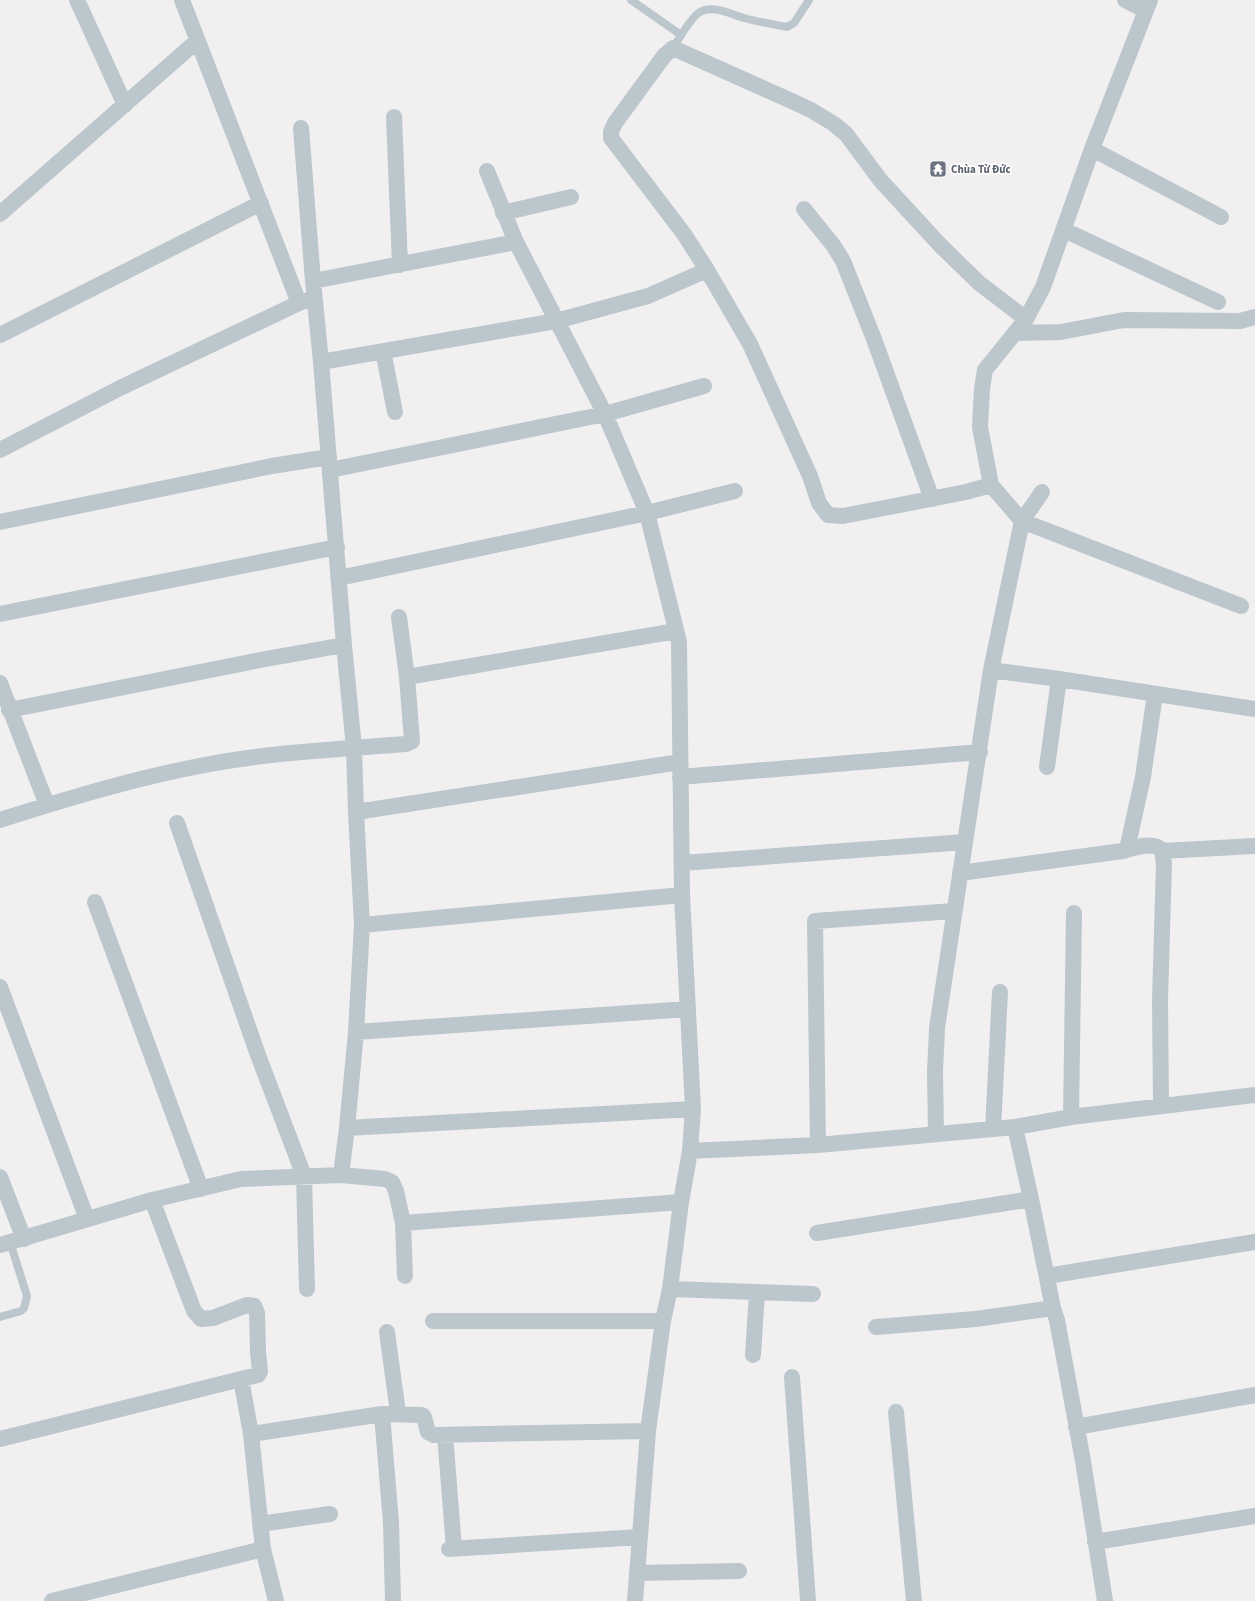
<svg xmlns="http://www.w3.org/2000/svg" width="1255" height="1601" font-family="'Source Sans 3',sans-serif">
	<rect width="100%" height="100%" fill="#f2eff0"/>
	<g fill="none" stroke-linecap="round" stroke-linejoin="round">
		<path stroke="#bbc7cc" stroke-width="8" d="M631,0L681,35
			M673,48C678,40 692,16 700,12C713,4 732,15 744,18C758,22 773,24 787,27L794,23L809,0
			M0,1317L21,1311L24,1308L27,1296L10,1242"/>
		<path stroke="#bbc7cc" stroke-width="16" d="M77,0L125,105
			M182,0L299,303
			M1125,0L1146,11
			M394,117L400,265
			M301,128L313,281
			M1092,149L1221,217
			M487,171L516,242L605,414L647,513L679,642L682,895L693,1109L690,1151L681,1202L670,1289L663,1321L648,1431L635,1601
			M804,209L833,245L843,261L874,339L932,499
			M503,213L571,197
			M0,214L197,41
			M1064,230L1218,302
			M1026,319L979,283L941,246L881,181L846,134L834,124L811,110L785,98L673,48L664,56L615,123L611,132V138L684,234L707,270L750,344L810,476L819,503L828,515L843,516L966,492L991,485L1022,521L1241,606
			M1016,333L1061,332L1124,320L1240,321L1255,317
			M0,335L261,203
			M383,351L395,412
			M321,362L556,321L648,296L707,270
			M0,450L120,388L299,303L314,298
			M330,470L605,414L704,386
			M991,485L980,427L982,389L985,370L1026,319L1043,287L1092,149L1150,0
			M0,522L272,466L329,457
			M339,578L647,513L735,491
			M0,614L337,547
			M991,670L1059,679L1255,709
			M407,677L676,631
			M0,683L47,805
			M9,710L255,661L344,645
			M1047,767L1059,679
			M680,777L980,752
			M356,812L680,762
			M0,820C69,798 139,777 210,764C275,752 341,749 406,744L412,741L407,677L399,617
			M177,823L258,1055L304,1176L307,1289
			M1127,849L1143,777L1155,694
			M1162,851L1255,846
			M682,863L965,842
			M960,873L1123,851C1131,848 1155,841 1161,850C1163,853 1163,859 1164,863L1160,1000L1161,1105
			M95,902L201,1189
			M362,925L682,895
			M0,987L87,1219
			M356,1032L688,1009
			M1071,1117L1074,913
			M1015,1127L1031,1199L1053,1308L1057,1320L1083,1461L1105,1601
			M347,1128L693,1109
			M993,1129L1000,992
			M936,1134L935,1072L937,1028L991,670L1022,521L1042,492
			M818,1145L815,921L954,911
			M690,1151L818,1145L1015,1127L1071,1117L1255,1095
			M341,1175L347,1128L356,1032L362,925L356,812L354,748L344,645L321,362L313,281L516,242
			M0,1177L24,1239
			M152,1200L194,1311L201,1319L213,1318L247,1305L254,1306L257,1313L258,1352L260,1372L258,1375L241,1379L251,1434L263,1549L276,1601
			M403,1223L405,1276
			M817,1233L1031,1199
			M0,1245L152,1200L241,1179L341,1175L385,1179L392,1182L396,1191L403,1223L681,1202
			M1047,1276L1255,1242
			M670,1289L813,1294
			M433,1321H663
			M876,1327L976,1319L1053,1308
			M387,1332L398,1413
			M753,1355L757,1292
			M792,1377L808,1601
			M896,1412L914,1601
			M382,1414L391,1523L393,1601
			M1076,1427L1255,1395
			M251,1434L382,1414L422,1415L424,1417L428,1432L434,1435L648,1431
			M445,1435L454,1548
			M0,1439L241,1379
			M260,1524L330,1514
			M1095,1542L1255,1516
			M449,1549L640,1537
			M637,1573L739,1571
			M52,1601L263,1549"/>
	</g>
	<defs>
		<g id="temple-square" transform="scale(0.9)"><rect x="-9" y="-9" width="18" height="18" rx="4" fill="#6b7280" stroke="#fff"/><path d="M0-6L5-2H3V0L6.5 2.5H4V6H1.5V3h-3V6H-4V2.5H-6.5L-3 0V-2H-5Z" fill="#fff"/></g>
	</defs>
	<g fill-rule="evenodd">
		<use href="#temple-square" x="938" y="169"/>
	</g>
	<g text-anchor="middle" stroke-width="3" stroke-linejoin="round" paint-order="stroke">
		<g font-size="11" font-weight="bold" fill="#5b616d" stroke="#fff" text-anchor="start">
			<text x="951" y="173">Chùa Từ Đức</text>
		</g>
	</g>
</svg>
